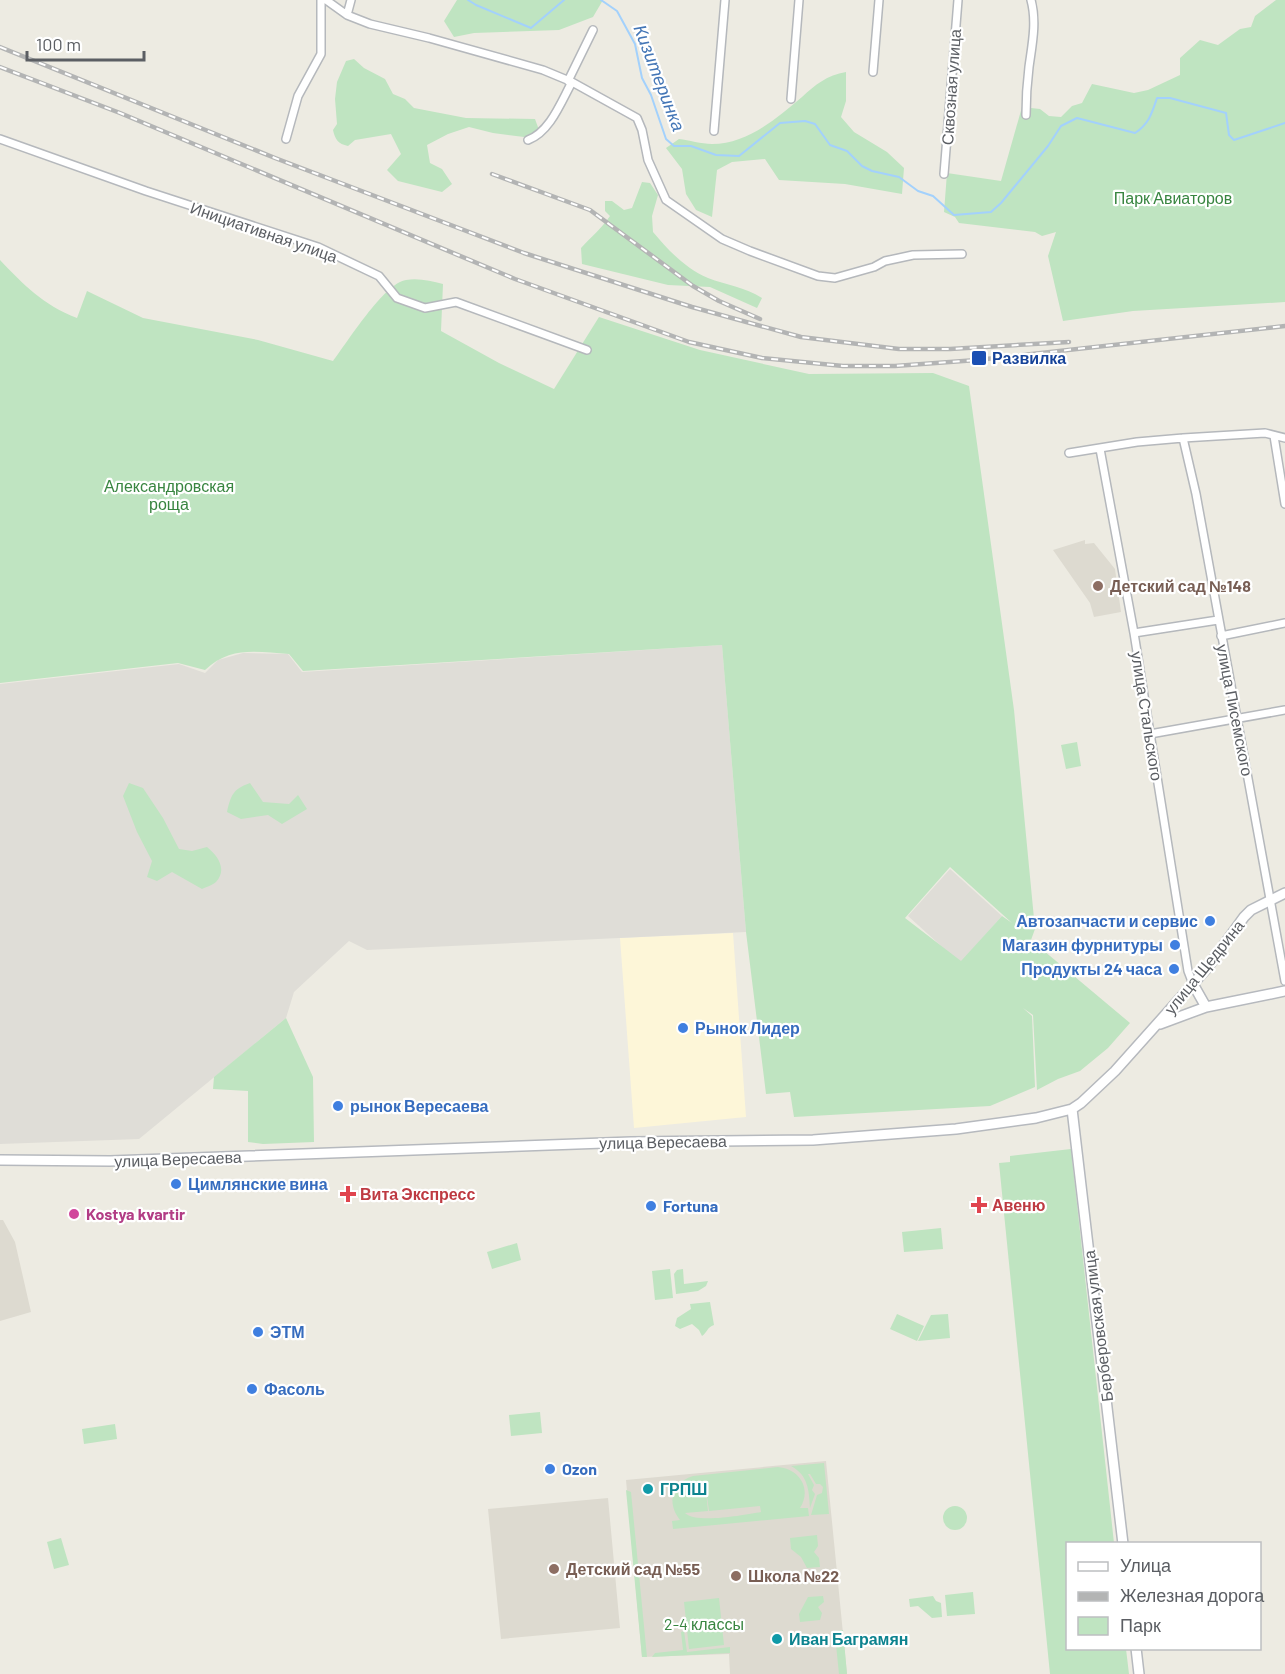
<svg xmlns="http://www.w3.org/2000/svg" width="1285" height="1674" font-family="Barlow,sans-serif">
	<rect width="100%" height="100%" fill="#edebe2"/>
	<path fill="#fdf6d8" d="M733,933L746,1117L634,1128L620,938Z"/>
	<path fill="#dfddd7" d="M722,645L746,932L367,950L349,941L294,992L286,1018L139,1139L0,1144V684L179,664L205,673L218,660L243,653L288,654L302,672Z
		M950,869L1002,916L960,963L908,916Z"/>
	<path fill="#dddad0" d="M1085,540V544L1094,543L1115,569L1121,612L1094,617L1090,603L1053,550Z
		M0,1220H3L15,1242L31,1312L0,1321Z
		M826,1461L847,1674H730L729,1654L642,1657L626,1480Z
		M608,1498L620,1628L501,1639L488,1509Z"/>
	<path fill="#bfe4c1" fill-rule="evenodd" d="M457,0H603L593,17L559,30L474,33L454,37L444,21Z
		M1276,0H1285V302L1133,311L1063,321L1048,256L1056,232L1042,236L1035,232L959,223L955,217L944,212L947,173L1001,181L1022,107L1040,109L1049,116L1061,117L1072,106L1082,103L1092,84L1134,93L1148,90L1180,75V58L1200,40L1218,45L1240,29L1251,27L1255,16Z
		M354,59L364,68L385,79L393,94L405,99L414,108L466,118L535,119L539,130L524,137L493,133L469,127L448,134L427,145L430,163L442,169L452,184L442,192L398,181L387,170L401,154L391,134L355,140L348,146C338,144 335,139 333,130L337,124L335,99L337,82L346,61Z
		M846,72V101L841,117L854,132L887,152L904,168L902,194L845,184L779,180L765,159L732,162L717,170L712,217L696,210L686,194L682,169L666,148L679,139C689,140 701,144 712,144C747,144 776,119 802,97C815,85 827,75 846,72Z
		M642,182L650,183L658,195L652,216L653,232C669,251 685,268 708,278C726,285 745,287 762,298L757,308L710,287L668,285L582,264L581,248C591,237 602,228 610,216L605,211V201H612L624,210L632,208Z
		M0,260C24,285 43,305 77,318L87,291L143,318L258,340L333,361C347,343 384,283 406,280C419,278 431,281 443,284L441,331L499,363L554,389L599,317L700,350L809,374L933,373L969,386L1014,710L1035,929L1031,940L1130,1023L1108,1048L1080,1071L1058,1079L1037,1090L1033,1015L1023,1008L1032,1016L1035,1087L990,1106L794,1117L790,1092L766,1094L746,932L722,645L303,671L289,654C256,652 231,646 205,670L178,663L0,683ZM950,867L1012,923L1002,916L961,961L905,918Z
		M1077,742L1081,766L1066,769L1061,745Z
		M129,783L143,788L163,818L179,849L192,851L207,847C217,855 228,869 216,882C213,885 206,887 202,889L172,872L157,881L147,877L152,861L137,832L123,796Z
		M250,783L263,802L289,804L298,795L307,809L282,824L268,815L241,819L227,812C231,795 233,789 250,783Z
		M286,1018L313,1077L314,1142L263,1144L248,1142V1091L213,1089L214,1077Z
		M1071,1149L1114,1543L1068,1544V1648L1126,1649L1129,1674H1050L999,1163L1010,1162V1156Z
		M941,1228L943,1249L904,1252L902,1232Z
		M517,1243L521,1260L492,1269L487,1252Z
		M670,1269L673,1298L655,1300L652,1271Z
		M683,1269L684,1284L708,1281L706,1286L698,1291L676,1294L674,1274L677,1270Z
		M710,1302L714,1325C707,1327 707,1333 702,1336L699,1330L692,1324L680,1329L675,1326L677,1318L691,1309L690,1304Z
		M897,1314L924,1326L917,1341L890,1329Z
		M948,1314L950,1338L918,1341L931,1315Z
		M540,1412L542,1433L511,1436L509,1415Z
		M115,1424L117,1439L84,1444L82,1429Z
		M824,1463L829,1514L811,1515L817,1495L822,1493L823,1487L820,1484H816L810,1474H808L814,1485L812,1490L815,1494L810,1508C809,1490 808,1475 791,1466Z
		M778,1467C800,1469 812,1489 800,1508H808L809,1516L673,1529L672,1521L680,1520C666,1503 672,1482 693,1476ZM705,1483L709,1511L760,1506L761,1512C744,1515 696,1524 685,1513L708,1511Z
		M626,1490L631,1492L647,1657H642Z
		M943 1518a12 12 0 1 1 24 0a12 12 0 1 1-24 0Z
		M817,1535L818,1546L814,1552L819,1558L820,1567L807,1568L801,1557L791,1549L790,1538Z
		M61,1538L69,1565L54,1569L47,1542Z
		M973,1592L975,1614L947,1616L945,1595Z
		M823,1596L824,1602L818,1607L822,1613L820,1620L800,1622L799,1614L808,1597Z
		M933,1596L936,1601L941,1603L942,1617L932,1618L918,1606L910,1607L909,1599Z
		M719,1598L724,1645L689,1649L684,1602Z
		M843,1630L847,1674H839L835,1635L836,1631Z
		M684,1631L687,1652L730,1647V1653L652,1657L655,1653L683,1650L681,1632Z"/>
	<g fill="none" stroke-linecap="round" stroke-linejoin="round">
		<path stroke="#a3d1fc" stroke-width="2" d="M468,0L476,5L531,28L564,0
			M601,0L617,11L635,44L642,78L651,95L666,139L674,146H691L716,155L739,156L780,123L805,121L815,124L830,145L847,151L862,166L872,171L899,177L918,191L933,196L954,215L991,212L1001,203L1048,146L1061,126L1077,118L1135,133C1149,124 1152,113 1157,98H1170L1226,113L1229,135L1234,140L1285,123"/>
		<g stroke="#b5b8bc" stroke-width="10">
			<path id="street" d="M326,0L347,15L370,24L429,38L543,70L572,82L637,118L642,130L648,160L666,200L722,239L750,251L818,276L835,278L874,267L885,261L913,255L962,254
				M347,15L351,0
				M873,72L879,0
				M568,81L593,30
				M791,99L799,0
				M1026,115C1026,99 1027,83 1029,67C1032,45 1037,22 1031,0
				M714,131L725,0
				M0,139L146,191L318,247L379,276L397,298L425,308L456,302L587,350
				M286,139L298,96L321,54V0
				M528,140C550,132 561,102 572,82
				M944,174L958,0
				M1274,436L1285,504
				M1183,438L1196,494L1285,981
				M1100,449L1134,633L1188,971L1193,984
				M1069,453L1137,442L1183,438L1265,433L1285,438
				M1134,633L1218,620
				M1221,636L1285,623
				M1150,734L1285,710"/>
		</g>
		<g stroke="#b6b9be" stroke-width="12">
			<path id="secondary" d="M1193,984L1206,1007
				M1160,1024L1206,1007L1285,991
				M1072,1109L1123,1544
				M0,1160L110,1161L631,1142L813,1140L956,1129L1036,1118L1072,1109L1081,1103L1115,1071L1208,967L1244,917L1251,910L1285,893
				M1136,1648L1139,1674"/>
		</g>
		<use href="#street" stroke="#fff" stroke-width="7"/>
		<use href="#secondary" stroke="#fff" stroke-width="9"/>
		<g stroke="#b3b4b4" stroke-width="4.5">
			<path id="rail" d="M0,47L275,158L524,253L692,307L801,337L899,349H950L1069,342
				M0,67L120,113L515,279L689,342L762,358L843,366H895L977,360L1285,326
				M492,174L590,210L693,286L719,301L760,319"/>
		</g>
		<use href="#rail" stroke="#fff" stroke-width="2" stroke-dasharray="7" stroke-linecap="butt"/>
	</g>
	<rect fill="#1a4fb4" stroke="#fff" stroke-width="2" x="971" y="350" width="16" height="16" rx="3"/>
	<g fill="#8d6e63" stroke="#fff" stroke-width="2">
		<circle cx="1098" cy="586" r="6"/>
		<circle cx="554" cy="1569" r="6"/>
		<circle cx="736" cy="1576" r="6"/>
	</g>
	<g fill="#3f7fe0" stroke="#fff" stroke-width="2">
		<circle cx="1210" cy="921" r="6"/>
		<circle cx="1175" cy="945" r="6"/>
		<circle cx="1174" cy="969" r="6"/>
		<circle cx="683" cy="1028" r="6"/>
		<circle cx="338" cy="1106" r="6"/>
		<circle cx="176" cy="1184" r="6"/>
		<circle cx="651" cy="1206" r="6"/>
		<circle cx="258" cy="1332" r="6"/>
		<circle cx="252" cy="1389" r="6"/>
		<circle cx="550" cy="1469" r="6"/>
	</g>
	<g fill="#e0444e" stroke="#fff" stroke-width="2">
		<path d="M345 1185h6v6h6v6h-6v6h-6v-6h-6v-6h6z"/>
		<path d="M976 1196h6v6h6v6h-6v6h-6v-6h-6v-6h6z"/>
	</g>
	<circle fill="#d1479c" stroke="#fff" stroke-width="2" cx="74" cy="1214" r="6"/>
	<g fill="#0f9aa8" stroke="#fff" stroke-width="2">
		<circle cx="648" cy="1489" r="6"/>
		<circle cx="777" cy="1639" r="6"/>
	</g>
	<g text-anchor="middle" stroke-width="4.5" stroke-linejoin="round" paint-order="stroke">
		<g font-size="16" fill="#5b5e63" stroke="#fff">
			<text transform="translate(951 87) rotate(-86)" y="6">Сквозная улица</text>
			<text transform="translate(264 232) rotate(19)" y="6">Инициативная улица</text>
			<text transform="translate(1235 710) rotate(79)" y="6">улица Писемского</text>
			<text transform="translate(1147 716) rotate(81)" y="6">улица Стальского</text>
			<text transform="translate(1204 967) rotate(-51)" y="6">улица Щедрина</text>
			<text transform="translate(663 1142) rotate(-1)" y="6">улица Вересаева</text>
			<text transform="translate(178 1159) rotate(-2)" y="6">улица Вересаева</text>
			<text transform="translate(1098 1326) rotate(-97)" y="6">Берберовская улица</text>
		</g>
		<g font-size="16" fill="#388540" stroke="#fff">
			<text x="1173" y="204">Парк Авиаторов</text>
			<text x="169" y="492">Александровская<tspan x="169" dy="18">роща</tspan></text>
			<text x="704" y="1630">2-4 классы</text>
		</g>
		<g font-size="16" font-weight="bold" fill="#164399" stroke="#fff" text-anchor="start">
			<text x="992" y="364">Развилка</text>
		</g>
		<g font-size="16" font-weight="bold" fill="#785e54" stroke="#fff" text-anchor="start">
			<text x="1110" y="592">Детский сад №148</text>
			<text x="566" y="1575">Детский сад №55</text>
			<text x="748" y="1582">Школа №22</text>
		</g>
		<g font-size="16" font-weight="bold" fill="#366cbe" stroke="#fff" text-anchor="start">
			<text x="1198" y="927" text-anchor="end">Автозапчасти и сервис</text>
			<text x="1163" y="951" text-anchor="end">Магазин фурнитуры</text>
			<text x="1162" y="975" text-anchor="end">Продукты 24 часа</text>
			<text x="695" y="1034">Рынок Лидер</text>
			<text x="350" y="1112">рынок Вересаева</text>
			<text x="188" y="1190">Цимлянские вина</text>
			<text x="663" y="1212">Fortuna</text>
			<text x="270" y="1338">ЭТМ</text>
			<text x="264" y="1395">Фасоль</text>
			<text x="562" y="1475">Ozon</text>
		</g>
		<g font-size="16" font-weight="bold" fill="#be3a42" stroke="#fff" text-anchor="start">
			<text x="360" y="1200">Вита Экспресс</text>
			<text x="992" y="1211">Авеню</text>
		</g>
		<g font-size="16" font-weight="bold" fill="#b23c85" stroke="#fff" text-anchor="start">
			<text x="86" y="1220">Kostya kvartir</text>
		</g>
		<g font-size="16" font-weight="bold" fill="#0d838f" stroke="#fff" text-anchor="start">
			<text x="660" y="1495">ГРПШ</text>
			<text x="789" y="1645">Иван Баграмян</text>
		</g>
		<g font-size="18" font-style="italic" fill="#4476b6" stroke="#fff">
			<text transform="translate(659 78) rotate(69)" y="6">Кизитеринка</text>
		</g>
	</g>
	<rect x="1066" y="1542" width="195" height="108" fill="#ffffff" stroke="#bdbfc1" stroke-width="1.5"/>
	<rect x="1078" y="1562" width="30" height="9" fill="#ffffff" stroke="#bdbfc1" stroke-width="1.5"/>
	<text x="1120" y="1572" font-size="18" fill="#5b5e63">Улица</text>
	<rect x="1078" y="1592" width="30" height="9" fill="#b3b4b4" stroke="#bdbfc1" stroke-width="1.5"/>
	<text x="1120" y="1602" font-size="18" fill="#5b5e63">Железная дорога</text>
	<rect x="1078" y="1617" width="30" height="18" fill="#bfe4c1" stroke="#bdbfc1" stroke-width="1.5"/>
	<text x="1120" y="1632" font-size="18" fill="#5b5e63">Парк</text>
	<path d="M27 51v9h117v-9" fill="none" stroke="#5b5e63" stroke-width="3"/>
	<text x="36" y="51" font-size="18" fill="#5b5e63" stroke="#ffffff" stroke-width="4.5" paint-order="stroke">100 m</text>
</svg>
